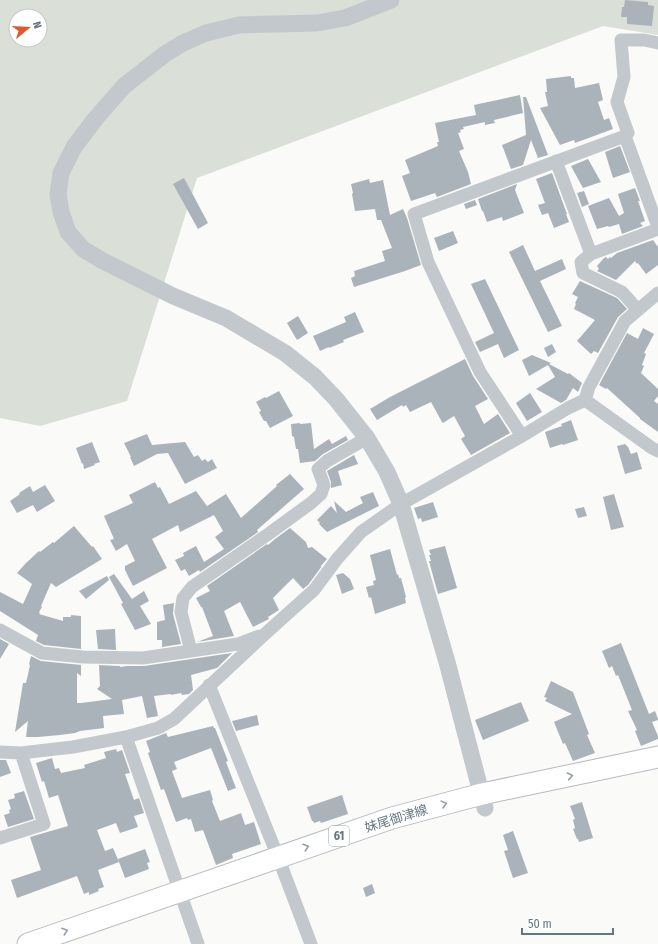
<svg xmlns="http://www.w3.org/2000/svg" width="658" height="944" font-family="'Fira Sans Condensed','Noto Sans JP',sans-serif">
	<rect width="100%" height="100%" fill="#fafaf8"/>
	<path fill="#dadfd7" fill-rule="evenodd" d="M0,0H658V35L603,26L197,178L127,401L40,426L0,418ZM16,16H40V40H16Z"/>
	<path fill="#aab3b9" d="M625,0L648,2V5L654,6L652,26L627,24V17H621L622,7H624Z
		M571,76V78H574L575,88L599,83L603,100L598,102L604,120L609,118L613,129L575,143L574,140L560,145L540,108L548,106L545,92H547L546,79Z
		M520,95L523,113L494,120L495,123L485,125V122L463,127L464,129L460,130L461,132L458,133L464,149L459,151L468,172L471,184L437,197L435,193L411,201L402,176L410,173L405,160L438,146L437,142H439L435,123L476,115L474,105Z
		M523,97H526L548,155L538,158L531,140L523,165L511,169L502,145L526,135Z
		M620,146L630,172L613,178L605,152Z
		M588,159L601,182L583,188L571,166Z
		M552,173L567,214H566L569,222L554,228L548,213L542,215L538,205L545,203L536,179Z
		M184,178L208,223L198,229L173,184Z
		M369,179L370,183L383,180L390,215L403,209L407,218L421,265L405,271L354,287L351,278L355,276L354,271L385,261L382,251L392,248L381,220H377L375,209L355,211L352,194L353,193L351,184Z
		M517,184L515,190L524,213L503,221L502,217L487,222L483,211H482L478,199Z
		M635,188L640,201H638L645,221L640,223L643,226L622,234L619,224L609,227L608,226L597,229L588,206L609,198L619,216L624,213L618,194Z
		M584,191L589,204L582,207L577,193Z
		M475,200L477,205L466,209L464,204Z
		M453,231L458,243L439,251L434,238Z
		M653,240L658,247V265L646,274L638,263L637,264L635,261L616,280L597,271L599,269L597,266L604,258L606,257L608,259L610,257L611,258L617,253Z
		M523,245L535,271L562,259L566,269L540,281L562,326L548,332L509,252Z
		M485,279L519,350L504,358L498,344L480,352L475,342L494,333L471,284Z
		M580,281L617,298L627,309L618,317L598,353L594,351L591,354L577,341L595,320L574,309L576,304L575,303L578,297L572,294Z
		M355,312L364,332L343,340L344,342L329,348V347L320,351L313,336L346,322L344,317Z
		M298,316L308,333L297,340L287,323Z
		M643,328L654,334L644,353L646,354L642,365L644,366L641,373L658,389V396L654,401L658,404V432L640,419V418L607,388L606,389L599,385L627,333L638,339Z
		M552,344L556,352L548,357L544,348Z
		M532,355L551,363L549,364L568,374L569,373L582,383L578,392L573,388L566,400L561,403L536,389L555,377L548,365L529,376L522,360Z
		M465,359L473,376L488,399L475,406L484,424L498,414L510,433L471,455L461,439L465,436L454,416L443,423L442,422L431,402L410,412L406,405L403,407L402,405L377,420L370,409L390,397Z
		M279,391L293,416L270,428L266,421H264L259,412L261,411L256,402L265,397L266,398Z
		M530,393L542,412L527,421L516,403Z
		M571,420L578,440L563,445L562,444L550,448L545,432L562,426L561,424Z
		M300,423V424L311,423L314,449L329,439L332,444L346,436L348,440L323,454L315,461L300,463L298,449H296L294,437L292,436L291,424Z
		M147,434L152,445L185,442L194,457L198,455L202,461L205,459L208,462L212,459L217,468L185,484L168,453L157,454L134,466L130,457H131L124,443Z
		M92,442L100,462L94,464L95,465L84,469L83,463L82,464L76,448Z
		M625,444L628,447L631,454L637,452L642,469L625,474L617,446Z
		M354,455L358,464L338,471L342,485L331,488V482L327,471L332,468Z
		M290,474L304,489L257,530L258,532L200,572L199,570L189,576L185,569L181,571L175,560L184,556L183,553L196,546L204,562L224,549L215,537L223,531L214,515L180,532L178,525L152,539L167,568L133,586L125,570V566L135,561L127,544L116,551L110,540L114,539L104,516L133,503L129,495L155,482L158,488L160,487L169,504L196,491L207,506L226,494L241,518L277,486L276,485Z
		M45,485L55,501L37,512L33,505L17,513L10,501L20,494L19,493L30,486L33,492Z
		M373,492L379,506L327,532L319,524L320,523L317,520L331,506L337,513L334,501L346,512L363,503L360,497Z
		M614,494L624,527L611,530L603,497Z
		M433,502L438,517L422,522L421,518L418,519L414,508Z
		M584,507L587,516L578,518L575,509Z
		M74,526L92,547L93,546L102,559L56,587L51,583L41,606L42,607L39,612L40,613L39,614L63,621V617H71V615L81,616V649L44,645L36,641L38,635L0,611V592L23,604L32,584L17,573L26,563L39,551L40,552L53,542L54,543Z
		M290,528L306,542L308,548L312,547L327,559L320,567L322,566L308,585L303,589L293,578L273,598L279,610L268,617L269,619L253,627L240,602L224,611L234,636L197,642L213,636L202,607H201L196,598L210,591L207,586L267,544L268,545L275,539Z
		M445,546L457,588L438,594L429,561H431L429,555H431L429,550Z
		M390,549L397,575L398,574L399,578H401L406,597L405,598L406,603L375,614L371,597L369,598L366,587L374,585L373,581L376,580L370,555Z
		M343,573L350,579L354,589L342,594L336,575Z
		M114,574L132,599L144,591L149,601L140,606L151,624L135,630L121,604L123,603L109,577Z
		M107,576L109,580L86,599L79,591Z
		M174,603L173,614L181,644L162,647V640H157V622L165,620L163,605Z
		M115,629L116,650L98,649L96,630Z
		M0,639L9,644L0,659Z
		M621,643L649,714L655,711L658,719V720L652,722L658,736V739L641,746L635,731L637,730L628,711L632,710L618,675L616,676L612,666L609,668L602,651Z
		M232,653L217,668L191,675L193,690L189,694L182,695L181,693L171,695V694L154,696L158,716L147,718L142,696L122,700L124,714L103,716L104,728L80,731L75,733L60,735L38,737H26L28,721L15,732L23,683H26L30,665L29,664L31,656L41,661L81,665V676L77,673V703H81L112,699L97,689L100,686L99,665L118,666H120V667L127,666H144Z
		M551,681L573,692L589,734L587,735L595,753L573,761L565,743L563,744L554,722L572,714L545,701L547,698L544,697Z
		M521,702L529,721L483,740L475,720Z
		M257,715L259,725L236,731L232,721Z
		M213,726L214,728H215L228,761L226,762L236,788L228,791L211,748L174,762L177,769L172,771L182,798L210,790L213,800L212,801L220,821L241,813L245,825L254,822L261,844L232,854L233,858L216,865L203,830L195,832L191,819L188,820L187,818L176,822L164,789L161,790L148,753L150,752L146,741L166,733L168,737Z
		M116,749L117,752L122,750L130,773L125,774L134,800L139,798L144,813L134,816L138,827L120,833L116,823L97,830L105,851L113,848L119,862L98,870L104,887L98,889L99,891L89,895V892L84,894L77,876L17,898L11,880L41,870L30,837L68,826L58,795L49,798L44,781L42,782L36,763L52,758L55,769L59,768L61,773L85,768L84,765L106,758L104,752Z
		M0,760H6L11,773L0,777Z
		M24,791L34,819L8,827L4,815L10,813L9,810L11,809L8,800L15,798L14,794Z
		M342,795L348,814L321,823L320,821L314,823L313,821H312L307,807Z
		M582,802L593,838L579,842L578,839H577L573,829L575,828L573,820L575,819L570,806Z
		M513,831L528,873L513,878L504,851L508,850L503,835Z
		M145,849L150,862L147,863L149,869L125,878L118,859Z
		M372,884L375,893L366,897L363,888Z"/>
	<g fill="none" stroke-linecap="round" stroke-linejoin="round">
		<g stroke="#b5babe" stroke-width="23">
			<path id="primary" d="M28,944L392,818L482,794L658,757"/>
		</g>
		<path stroke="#c3c8cc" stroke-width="13" d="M625,136L628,133L617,102L624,77L621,40H644L658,43
			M556,161L591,254L581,262L583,273L622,292L638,310
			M591,254L658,229
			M585,400L652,448L658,451
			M522,436L480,372L428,262L414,214L625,136L658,227
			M0,630L42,653L83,657L143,658L238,644L259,636
			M191,651L181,612L183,598L192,587L267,535L311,503L321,494L324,485L318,469L327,461L367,438
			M209,685L278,857L311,944
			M126,737L198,944
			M0,752L21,753L73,747L126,737L158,728L174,719L266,633L314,590L337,559L361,532L401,504L522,436L568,408L585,400L589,387L625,321L658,293
			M0,838L44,824L21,753"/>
		<path stroke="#c3c8cc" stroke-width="17" d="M391,0L345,18L317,23L239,25L206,33L183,43L165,54L124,86L96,118L74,147L61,173L58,194L61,212L68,232L83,249L103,261L173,296L226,318L285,353L315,377L336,399L367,438L387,472L401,504L447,662L485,808"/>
		<use href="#primary" stroke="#fff" stroke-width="21"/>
	</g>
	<defs><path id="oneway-chevron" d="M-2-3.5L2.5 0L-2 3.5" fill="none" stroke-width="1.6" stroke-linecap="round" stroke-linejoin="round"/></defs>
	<g stroke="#939fa8">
		<use href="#oneway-chevron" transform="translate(570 776) rotate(-12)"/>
		<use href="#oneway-chevron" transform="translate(444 804) rotate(-15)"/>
		<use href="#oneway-chevron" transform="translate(306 847) rotate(-19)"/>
		<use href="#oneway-chevron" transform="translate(65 931) rotate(-19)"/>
	</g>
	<g text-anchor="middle" stroke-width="4" stroke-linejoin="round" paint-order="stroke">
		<rect fill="#fff" stroke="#939fa8" stroke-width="1" x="329" y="826" width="20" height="20" rx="3"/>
		<g font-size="12" font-weight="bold" fill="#657683">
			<text x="339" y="840">61</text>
		</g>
		<g font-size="13" fill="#657683" stroke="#fff">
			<text transform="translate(396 818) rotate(-17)" y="5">妹尾御津線</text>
		</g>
	</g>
	<g transform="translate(28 28) rotate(72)"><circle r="19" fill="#ffffff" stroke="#c1c8cd"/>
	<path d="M0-3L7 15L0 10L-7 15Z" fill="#e4572e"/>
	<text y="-6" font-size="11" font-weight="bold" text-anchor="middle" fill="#657683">N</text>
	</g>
	<path d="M522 928v6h91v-6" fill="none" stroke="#657683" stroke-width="2"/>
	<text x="528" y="928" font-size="12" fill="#657683" stroke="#ffffff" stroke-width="3" paint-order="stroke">50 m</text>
</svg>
